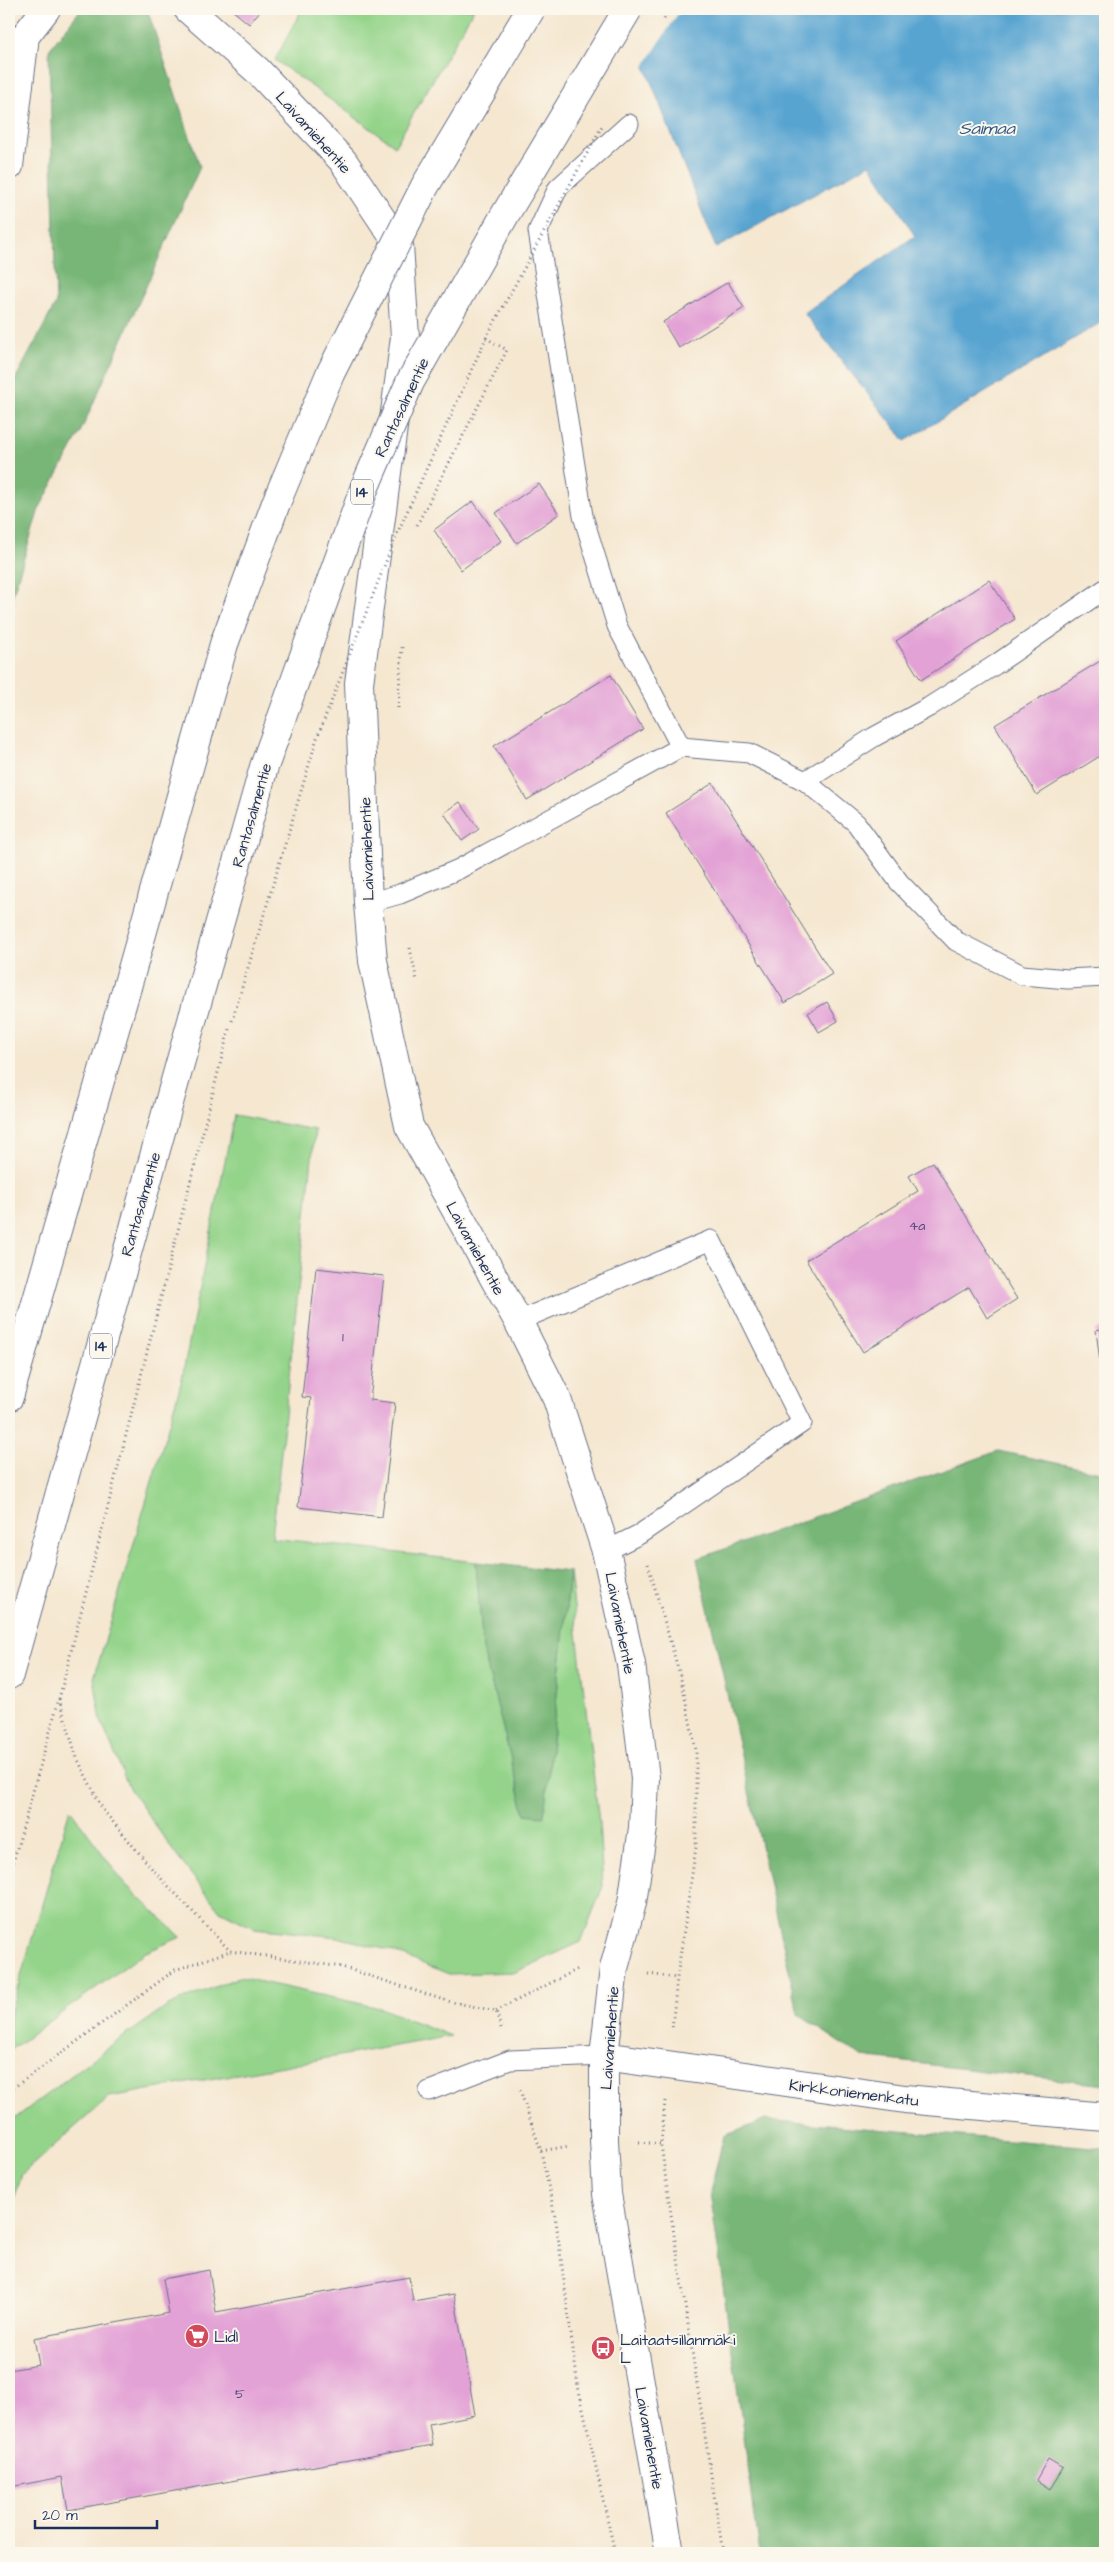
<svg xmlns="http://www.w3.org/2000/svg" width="1114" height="2562" font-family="'Architects Daughter',sans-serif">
	<rect width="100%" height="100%" fill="#fbf7ec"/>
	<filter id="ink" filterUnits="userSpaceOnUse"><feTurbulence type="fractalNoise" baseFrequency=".02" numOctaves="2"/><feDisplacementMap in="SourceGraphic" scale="10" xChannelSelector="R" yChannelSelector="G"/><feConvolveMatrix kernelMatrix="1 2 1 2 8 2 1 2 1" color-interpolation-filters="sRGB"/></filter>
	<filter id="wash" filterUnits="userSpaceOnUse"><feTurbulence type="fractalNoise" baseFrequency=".0096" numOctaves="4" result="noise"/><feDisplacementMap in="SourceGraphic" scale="20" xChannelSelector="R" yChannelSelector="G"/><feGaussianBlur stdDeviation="1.12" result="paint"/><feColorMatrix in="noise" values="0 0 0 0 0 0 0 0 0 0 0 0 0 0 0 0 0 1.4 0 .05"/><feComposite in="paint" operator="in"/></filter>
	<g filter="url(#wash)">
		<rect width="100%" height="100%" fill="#f5e7d0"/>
		<path fill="#94d48a" stroke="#588274" d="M302,9H474L395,146L275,60Z
			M234,1115L315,1130L272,1538L476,1562L483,1650L525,1814L544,1815L570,1572L599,1822L603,1886L581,1942L516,1972L449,1974L388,1950L337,1937L254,1928L220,1911L176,1855L129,1788L101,1721L94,1678L181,1383Z
			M70,1809L124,1883L181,1937L144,1953L9,2051V2017Z
			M239,1977L380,2008L451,2036L109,2097L22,2174L9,2216V2123L106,2049L168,2006Z"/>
		<path fill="#77b676" stroke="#49726a" d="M81,9H147L200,167L79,435L39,509L9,607V391L56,303L49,50Z
			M998,1451L1105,1473V2085L862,2057L799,2015L697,1559Z
			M476,1562L570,1572L544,1816L525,1814L483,1650Z
			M766,2120L1105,2148V2553H760L710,2192L724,2136Z"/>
		<path fill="#58a4d1" stroke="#3a6a98" d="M599,9H1105V320L905,441L804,313L915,236L870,164L716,248L635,41Z"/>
		<path fill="#f5e7d0" d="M597,9H681L643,68L633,42Z"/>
		<g id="blocks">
			<path fill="#e3a2d6" d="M231,9H262L249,24Z
				M728,282L744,308L679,348L663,322Z
				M539,484L559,514L517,543L496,513Z
				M473,501L501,541L461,570L434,530Z
				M989,580L1015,619L921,680L896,641Z
				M1105,658V753L1037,795L995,725Z
				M611,675L643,729L527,800L494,746Z
				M713,783L832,974L785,1003L666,813Z
				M460,802L479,829L462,841L444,813Z
				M827,1002L838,1021L819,1032L808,1013Z
				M933,1162L1017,1299L987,1318L969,1287L863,1352L806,1260L918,1191L909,1176Z
				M316,1268L384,1276L370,1400L395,1403L382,1517L298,1507L311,1398L302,1397Z
				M1105,1328V1394H1104L1096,1330Z
				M209,2270L216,2312L409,2277L413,2301L454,2294L475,2415L429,2424L433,2445L68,2510L62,2477L10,2487L9,2370L39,2365L34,2338L169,2313L163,2279Z
				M1048,2459L1063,2468L1050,2489L1036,2480Z"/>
		</g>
	</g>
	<g filter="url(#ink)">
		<use href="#blocks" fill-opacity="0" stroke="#676f86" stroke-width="1"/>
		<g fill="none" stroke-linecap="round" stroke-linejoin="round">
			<g stroke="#676f86" stroke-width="21">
				<path id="service" d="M629,124L558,188L538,231L583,516L617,626L681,747
					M805,781L874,737L929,707L995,665L1105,589
					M368,903L400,894L459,869L681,747L749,753L805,781L856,823L899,882L956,941L1022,975L1068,979L1105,977
					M518,1321L711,1240L802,1423L640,1534L606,1551
					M429,2091L510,2060L604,2056"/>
			</g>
			<g stroke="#676f86" stroke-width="30">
				<path id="minor" d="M188,9L258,71L343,161L399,245L405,337L359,683L368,903L373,961L409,1126L518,1321L557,1399L606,1551L631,1664L645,1778L643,1828L632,1903L614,1968L604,2056V2140L607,2194L670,2553
					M9,166L25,36L46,9
					M604,2056L905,2099L1105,2117"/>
			</g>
			<g stroke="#676f86" stroke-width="30">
				<path id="trunk" d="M9,1397L127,987
					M9,1675L193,1017"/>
			</g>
			<path stroke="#676f86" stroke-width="3" stroke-dasharray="1 4" stroke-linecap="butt" d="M417,525L507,350L486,338
				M398,708L402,647
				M410,948L417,981
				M648,1564L681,1679L696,1750V1847L677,1978L672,2030
				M59,1699L77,1758L103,1810L154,1871L230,1951L342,1967L447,2001L496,2011L502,2031
				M9,1877L59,1699L229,1029
				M648,1974L677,1978
				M496,2011L578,1969
				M520,2090L541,2151L556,2221L578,2386L615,2553
				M9,2091L175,1970L230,1951
				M665,2101L661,2144L667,2188L723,2553
				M639,2142L661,2144
				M541,2151L569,2146"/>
			<use href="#service" stroke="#fff" stroke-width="19"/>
			<use href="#minor" stroke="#fff" stroke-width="28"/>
			<use href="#trunk" stroke="#fff" stroke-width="28"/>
			<g stroke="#676f86" stroke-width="30" stroke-linecap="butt">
				<path id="trunk-bridge" d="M127,987L224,644L276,503L330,374L425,186L531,9
					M193,1017L264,767L364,489L410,382L506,213L628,9"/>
			</g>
			<path stroke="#676f86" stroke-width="3" stroke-dasharray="1 4" stroke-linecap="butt" d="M664,19L670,9
				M232,1021L317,738L396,536L486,338L602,126"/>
			<use href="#trunk-bridge" stroke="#fff" stroke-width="28"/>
		</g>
	</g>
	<defs>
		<g id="supermarket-disc" transform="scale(1.25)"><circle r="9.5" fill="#d1495b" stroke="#fbf7ec"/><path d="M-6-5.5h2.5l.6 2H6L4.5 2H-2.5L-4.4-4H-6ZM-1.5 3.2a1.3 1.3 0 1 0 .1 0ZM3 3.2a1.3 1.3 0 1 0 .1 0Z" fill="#fff"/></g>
		<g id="bus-disc" transform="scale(1.25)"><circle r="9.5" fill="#d1495b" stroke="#fbf7ec"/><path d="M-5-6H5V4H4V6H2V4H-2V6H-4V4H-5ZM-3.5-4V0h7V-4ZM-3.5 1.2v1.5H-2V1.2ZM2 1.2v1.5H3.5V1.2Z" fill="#fff"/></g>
	</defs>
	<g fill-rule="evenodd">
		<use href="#supermarket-disc" x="197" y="2336"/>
		<use href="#bus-disc" x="603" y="2348"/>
	</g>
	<g text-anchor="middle" stroke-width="4" stroke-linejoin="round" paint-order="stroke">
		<g font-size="14" fill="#4d4c7c">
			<text x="917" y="1230">4a</text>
			<text x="343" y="1341">1</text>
			<text x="240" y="2398">5</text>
		</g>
		<g fill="#fbf7ec" stroke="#5e6b89" stroke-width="1">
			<rect x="351" y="479.5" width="22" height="25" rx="4"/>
			<rect x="90" y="1333.5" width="22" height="25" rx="4"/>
		</g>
		<g font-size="15" font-weight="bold" fill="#1b2f5e">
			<text x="362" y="497">14</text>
			<text x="101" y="1351">14</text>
		</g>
		<g font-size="16" fill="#1b2f5e" stroke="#fbf7ec">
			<text transform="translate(314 132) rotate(48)" y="6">Laivamiehentie</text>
			<text transform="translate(401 407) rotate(-65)" y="6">Rantasalmentie</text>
			<text transform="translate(251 815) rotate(-74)" y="6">Rantasalmentie</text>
			<text transform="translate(366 849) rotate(-92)" y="6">Laivamiehentie</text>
			<text transform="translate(140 1204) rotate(-74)" y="6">Rantasalmentie</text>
			<text transform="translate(476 1248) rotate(61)" y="6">Laivamiehentie</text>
			<text transform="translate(621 1623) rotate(79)" y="6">Laivamiehentie</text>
			<text transform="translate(609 2038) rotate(-86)" y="6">Laivamiehentie</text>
			<text transform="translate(854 2092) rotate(7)" y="6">Kirkkoniemenkatu</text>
			<text transform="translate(650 2438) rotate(80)" y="6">Laivamiehentie</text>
		</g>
		<g font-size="16" fill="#1b2f5e" stroke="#fbf7ec" text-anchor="start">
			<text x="214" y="2342">Lidl</text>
			<text x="620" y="2345">Laitaatsillanmäki<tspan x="620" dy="18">L</tspan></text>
		</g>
		<g font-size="18" font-style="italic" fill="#305886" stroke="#fbf7ec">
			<text x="987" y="134">Saimaa</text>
		</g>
	</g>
	<rect width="1114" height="2562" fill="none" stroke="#fbf7ec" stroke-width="30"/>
	<path d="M35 2520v8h122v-8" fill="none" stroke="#1b2f5e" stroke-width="2.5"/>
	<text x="42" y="2520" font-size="15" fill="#1b2f5e" stroke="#fbf7ec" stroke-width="4" paint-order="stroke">20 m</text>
</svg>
